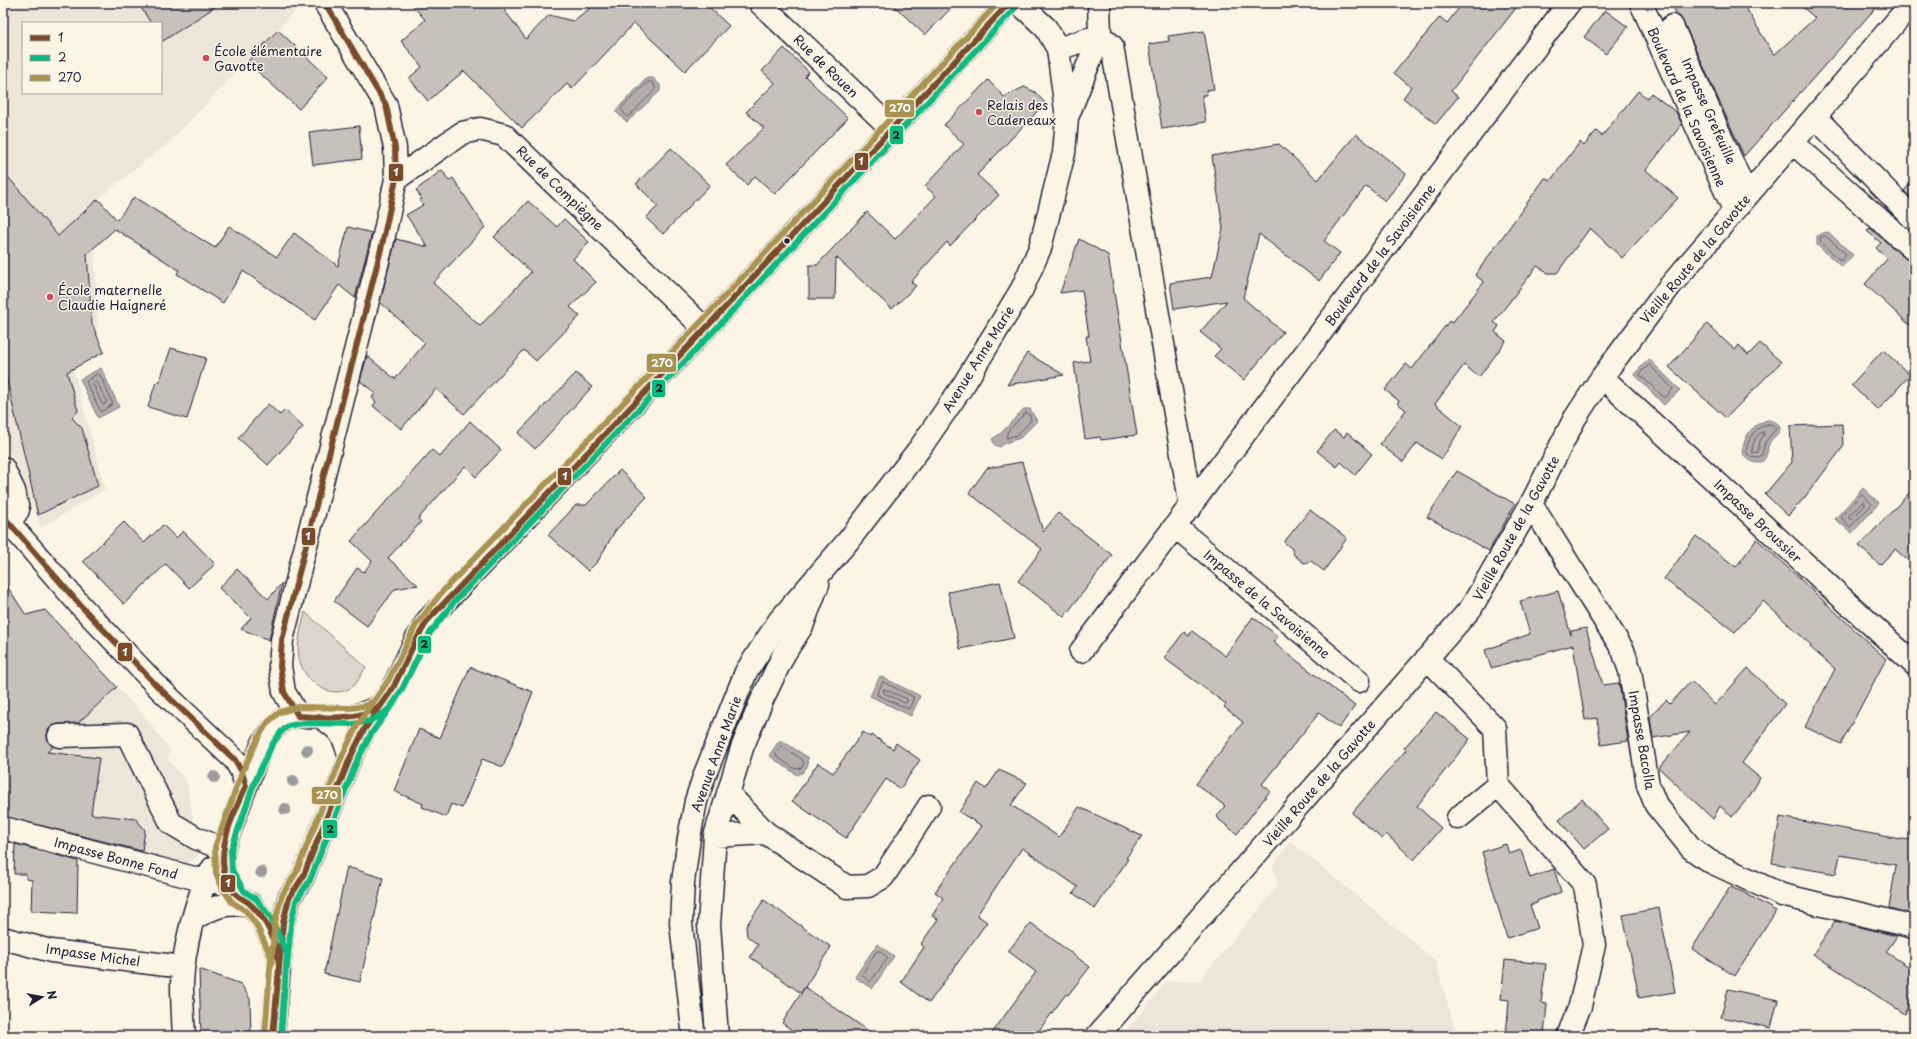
<svg xmlns="http://www.w3.org/2000/svg" width="1917" height="1039" font-family="'Playpen Sans',sans-serif">
	<rect width="100%" height="100%" fill="#fcf5e5"/>
	<filter id="ink" filterUnits="userSpaceOnUse"><feTurbulence type="fractalNoise" baseFrequency=".025" numOctaves="2"/><feDisplacementMap in="SourceGraphic" scale="8" xChannelSelector="R" yChannelSelector="G"/><feConvolveMatrix kernelMatrix="1 2 1 2 8 2 1 2 1" color-interpolation-filters="sRGB"/></filter>
	<g filter="url(#ink)">
		<path fill="#ece5d8" fill-rule="evenodd" d="M3,3H303L169,142L98,199L70,225L95,253L97,340L71,361L105,489L41,528L3,433ZM23,23H161V93H23Z
			M45,610L151,724L170,751L167,758L187,782L199,855L181,869L62,838L11,728L22,615Z
			M1291,842L1435,960L1457,1036H1122L1167,981H1199L1278,886L1273,865Z"/>
		<path fill="#dcd6cc" stroke="#7f7c84" d="M305,612L366,667C362,672 358,683 352,687C330,702 303,680 299,658C296,643 302,626 305,612Z"/>
		<path fill="#b2adab" stroke="#78757e" d="M647,78H653L660,85V91L627,122L615,111Z
			M1828,232L1853,255L1842,267L1817,245V236L1822,233Z
			M1649,359L1680,390L1664,405L1634,374Z
			M101,368L119,407L98,418L80,379Z
			M1024,409H1030L1037,421L1020,438L1005,443L1000,447L995,445L992,439C1005,433 1013,418 1024,409Z
			M1768,420C1774,421 1779,422 1780,429C1778,436 1771,438 1769,444C1767,448 1768,452 1766,456C1761,469 1747,461 1742,452C1745,435 1751,425 1768,420Z
			M1863,488L1879,503L1852,533L1835,519Z
			M880,676L920,696L911,716L870,696Z
			M779,741H782L809,758L807,760L808,765L803,772L797,775L771,757L770,754Z
			M877,944L894,956L872,989L855,977Z"/>
		<g fill="none" stroke-linecap="round" stroke-linejoin="round">
			<path stroke="#5c5a68" stroke-width="1" d="M648,82H652L655,86V90L629,116L627,117L621,109Z
				M1824,236L1827,237L1846,254L1843,260H1840L1821,243L1820,238Z
				M1650,365L1673,389L1665,398L1640,375L1641,372Z
				M97,374L100,375L113,404L101,412L86,382Z
				M96,381L107,401L104,405L102,404L93,384Z
				M1026,413L1030,415L1031,420L1018,435L1006,438L1008,431Z
				M1768,424L1773,425L1776,429L1765,442L1762,455L1757,458L1750,457L1746,451C1749,437 1754,428 1768,424Z
				M1763,432L1764,434L1760,441L1758,452L1753,453L1752,450C1753,443 1755,434 1763,432Z
				M1862,494L1872,504L1850,527L1841,517Z
				M1864,501L1865,505L1852,519H1849V516Z
				M883,682L914,697L909,709L877,695Z
				M884,689L907,699V702L905,703L884,693Z
				M781,746L802,759L804,764L801,768L795,769L776,756V753Z
				M877,951H880L888,958L870,982L862,975Z"/>
		</g>
		<path fill="#c6c1bb" stroke="#22223b" d="M138,3H221L163,41L161,38V23H151Z
			M411,3H499L526,39L549,15L573,21L597,3H705L729,26L685,71L634,23L572,89L567,84L522,128L464,71L428,101L409,78L422,67L401,41L425,20Z
			M891,3H956L925,35Z
			M1463,3H1520L1451,91L1458,97L1436,124L1403,98L1411,87L1394,73L1440,17L1447,23Z
			M1671,3H1743L1774,55L1815,18L1798,3H1880L1744,156L1683,21L1677,15Z
			M1605,10L1628,27L1606,54L1584,37Z
			M278,30L328,77L299,109L247,62Z
			M1204,31L1214,89L1206,90L1207,95H1202L1206,122L1162,129L1149,44L1169,41L1168,36Z
			M784,48L809,72L805,76L848,118L775,194L755,176L747,185L726,165L764,128L746,112L775,83L762,71Z
			M988,80L1004,97L1024,87L1035,92L1045,103L977,175L999,195L950,246L947,242L911,282L916,286L892,309L836,257L835,299H809V265H817L867,212L895,239L936,196L925,186L964,144L944,125Z
			M1638,91L1647,98L1651,93L1676,112L1682,124L1646,170L1678,198L1622,258L1590,228L1557,273H1548L1537,266L1494,322L1499,326L1495,332L1506,341L1479,377L1464,365L1435,404L1462,426L1442,459L1417,443L1403,462L1380,444L1406,410L1397,403L1399,401L1385,390L1406,364L1412,369L1449,321L1452,323L1484,282L1475,275L1545,178L1550,181L1580,142L1584,146L1596,131L1602,136Z
			M359,126L362,159L313,165L309,132Z
			M1356,134L1406,174L1385,201L1366,186L1324,241L1340,253L1319,281L1259,234L1243,298L1283,332L1244,380L1214,356L1221,349L1200,332L1227,301L1174,309L1170,283L1212,277L1223,228L1212,156L1279,144L1318,180Z
			M671,148L710,185L663,234L646,218L658,206L636,184Z
			M442,170L449,181L453,178L485,227L433,283L480,326L531,272L494,237L528,201L557,227L564,219L589,242L573,259L596,282L570,307L580,316L536,361L524,350L464,414L436,389L401,429L373,406L376,402L372,398L375,393L360,381L367,356L395,379L425,343L380,302L396,239L428,247L406,215L423,205L419,200L422,199L416,190Z
			M3,171L58,236L98,199L117,220L134,197L215,248L229,226L277,257L294,233L338,266L348,227L372,233L355,298L339,285L315,320L243,271L223,303L177,274L179,270L115,229L87,254L92,324L104,352L67,372L78,411L72,418L82,428L98,486L38,515L3,363Z
			M1914,179V201L1904,191Z
			M1870,228L1906,259L1914,262V329L1865,284L1887,259L1876,248L1881,243L1867,231Z
			M1079,239L1108,255L1137,435L1101,440L1100,437L1085,439L1074,363L1090,361L1086,336H1089L1082,290L1060,293Z
			M1707,324L1735,350L1739,345L1748,355L1760,343L1781,362L1726,418L1669,367Z
			M171,348L206,358L187,419L148,407L156,382L159,383Z
			M1883,350L1910,375L1878,410L1851,385Z
			M1027,353L1064,375L1007,385Z
			M576,373L592,387L535,449L518,433Z
			M268,404L280,415L285,410L303,427L268,465L238,438Z
			M470,421L501,450L476,477L465,466L418,519L421,522L388,558L418,585L395,589L367,626L334,601L357,568L364,572L372,561L351,541L432,450L440,457Z
			M1842,424L1843,447L1805,497L1788,516L1765,494L1792,462L1790,426Z
			M1334,430L1344,437L1347,432L1372,454L1355,475L1341,462L1337,467L1317,451Z
			M1022,462L1043,532L1058,513L1112,555L1064,617L1018,581L1042,549L969,493L987,468Z
			M620,470L647,497L615,531L598,561L588,571L548,535L576,505H586Z
			M1457,471L1515,504L1489,551L1427,517Z
			M1914,488V566L1895,549L1880,565L1859,546Z
			M1310,510L1347,538L1324,571L1311,561L1304,563L1294,555L1292,549L1284,542Z
			M124,522L144,543L163,525L176,538L183,531L215,564L189,588L166,564L124,604L83,561Z
			M1696,536L1736,567L1757,539L1886,659L1841,744L1805,727L1835,669L1810,647L1811,645L1763,601L1735,632L1664,579Z
			M237,569L268,599L282,583L269,640L241,629L251,618L219,588Z
			M3,580L26,615L45,610L117,687L78,723L59,724L52,726L48,730L47,736L48,742L53,747L47,752L99,758L91,814L136,819L145,830L142,851L3,816Z
			M1000,582L1014,638L960,649L948,592Z
			M1558,591L1571,635V631L1586,628L1603,685L1619,683L1628,741L1601,745L1597,718L1585,720L1573,645L1491,668L1485,650L1530,634L1520,601Z
			M1253,617L1278,636L1273,642L1355,706L1339,728L1319,713L1262,784L1270,791L1237,834L1216,817L1225,806L1196,784L1243,722L1224,707L1226,704L1164,658L1184,632L1189,636L1192,631L1225,656Z
			M470,667L533,692L503,767L482,759L462,808L451,804L446,817L422,807L423,804L394,791L419,729L440,738Z
			M1748,668L1785,704L1742,763L1760,778L1749,797L1732,817L1720,806L1713,819L1659,768L1690,732L1653,738L1650,717L1666,700L1670,704L1691,681L1715,705Z
			M1436,712L1470,739L1417,806L1441,828L1414,860L1386,834L1382,839L1352,813L1406,750L1404,748Z
			M863,732L871,737L872,735L893,749L896,743L920,760L900,789L886,779L846,838L792,801L818,763L833,773Z
			M999,770L1027,783L1011,805L1059,837L1079,807L1142,836L1126,858L1128,859L1095,909L1073,893L1078,887L1022,848L977,915L987,922L929,1003L901,982L924,947L921,944L938,919L932,916L943,898L935,892L982,826L959,812L978,783L986,789Z
			M1582,799L1608,829L1584,849L1559,820Z
			M1780,817L1900,839L1914,840V911L1912,914L1889,908L1896,865L1840,855L1836,874L1772,863Z
			M15,844L78,861L77,913L31,911L32,880L26,879V874H14Z
			M1506,844L1509,854L1521,850L1530,878L1554,869L1561,892L1537,901V903L1530,905L1538,928L1507,938L1482,852Z
			M347,867L383,878L360,982L324,974Z
			M1730,887L1743,892L1776,911L1735,976L1692,949Z
			M764,900L831,947L801,993L750,957L758,945L747,936L746,926Z
			M1659,908L1675,992L1639,998L1623,915Z
			M1835,921L1897,936L1886,952L1914,970V993L1905,1014L1813,954Z
			M1031,923L1090,967L1068,995L1066,994L1035,1036H990L1036,972L1008,951Z
			M1505,960L1546,964L1541,1003L1547,1004L1544,1036H1506L1509,1000L1501,999Z
			M199,969L241,984L250,999L251,1036H201Z
			M805,987L876,1036H800L782,1023Z
			M1728,989L1778,1000L1771,1028L1721,1017Z"/>
		<g fill="none" stroke-linecap="round" stroke-linejoin="round">
			<g stroke="#22223b" stroke-width="25">
				<path id="minor" d="M760,3L892,129
					M1641,3L1734,210
					M1672,26L1747,196
					M1058,49L1100,35L1112,46L1191,507
					M1068,115L1100,35L1099,3
					M1815,117L1914,219
					M1793,143L1914,250
					M396,179L462,133L480,129L504,135L705,329
					M1602,377L1914,664
					M3,468L14,491L18,510L9,524
					M1531,504L1623,650L1630,671L1648,785L1656,805L1691,848L1709,861L1782,895L1914,927
					M3,516L80,605L159,688L235,760L242,772L246,786
					M1176,527L1359,681
					M1081,651L1569,3
					M1427,658L1495,728L1498,785L1458,818
					M298,716L284,692L280,666L282,640L382,245L396,179L395,148L386,105L325,3
					M59,736L127,734L171,823L196,838L223,849
					M1498,785L1585,885L1594,945L1580,1006L1568,1036
					M728,793L766,833L847,887L868,886L883,877L929,806
					M3,828L194,878L230,885
					M715,836L766,833
					M193,919C217,905 224,903 251,905
					M3,938L51,951L183,967
					M184,1036C183,1019 182,1001 182,984C183,952 196,895 213,868
					M696,1036L693,1030L681,923L683,882L689,838L696,801L705,774L746,672L779,621L848,541L920,448L964,384L1022,289L1040,248L1064,153L1067,118L1058,49L1046,28L1019,3
					M717,1036L709,925L715,836L742,748L762,700L784,654L802,626L818,584
					M1097,1036L1471,608L1531,504L1575,418L1602,377L1670,286L1912,3"/>
			</g>
			<g stroke="#22223b" stroke-width="25">
				<path id="major" d="M319,716C341,730 343,734 350,758
					M279,955L264,922L251,905L238,897L230,885L224,872L223,849L246,786L263,743L273,729L284,719L298,716L349,717L364,713L379,707
					M273,1036L283,923L289,898L303,877L350,758L364,730L393,688L416,640L428,620L705,329L1009,3"/>
			</g>
			<use href="#minor" stroke="#fcf5e5" stroke-width="22"/>
			<use href="#major" stroke="#fcf5e5" stroke-width="22"/>
			<g stroke="#fcf5e5" stroke-width="9">
				<path id="bus-1" d="M3,516L80,605L159,688L235,760L242,772L246,786
					M298,716C323,717 355,722 378,707C383,703 387,696 391,690
					M298,716L284,692L280,666L282,640L382,245L396,179L395,148L386,105L325,3
					M246,786C236,809 223,834 223,859C223,872 227,887 237,895C241,899 246,900 250,904C267,919 278,944 279,967
					M273,1036L283,923L289,898L303,877L350,758L364,730L393,688L416,640L428,620L705,329L1009,3"/>
			</g>
			<g stroke="#fcf5e5" stroke-width="9">
				<path id="bus-2" d="M287,968L291,924L296,901L310,880L357,761L371,734L397,698
					M281,1036L287,954L271,918L256,899L244,891L232,870L231,850L255,781L272,745L281,732L288,726L303,723L353,724L370,721L384,713L392,706L402,689L430,633L454,602L711,334L1015,8"/>
			</g>
			<g stroke="#fcf5e5" stroke-width="9">
				<path id="bus-3" d="M271,966L275,922L282,895L296,873L343,754L357,726L383,688
					M265,1035L271,957L257,926L246,911L232,902L223,889L216,873L215,847L241,775L259,736L268,722L280,712L298,707L351,708L364,706L374,701L388,681L416,625L442,592L699,324L998,3"/>
			</g>
			<use href="#bus-1" stroke="#7a4b2a" stroke-width="6"/>
			<use href="#bus-2" stroke="#0ab97e" stroke-width="6"/>
			<use href="#bus-3" stroke="#a99351" stroke-width="6"/>
		</g>
		<g fill="#9d9a9b">
			<circle cx="307" cy="750" r="6"/>
			<circle cx="214" cy="777" r="6"/>
			<circle cx="293" cy="781" r="6"/>
			<circle cx="285" cy="809" r="6"/>
			<circle cx="261" cy="872" r="6"/>
		</g>
	</g>
	<g fill="#d1495b" stroke="#fcf5e5" stroke-width="1.5">
		<circle cx="206" cy="58" r="4"/>
		<circle cx="979" cy="112" r="4"/>
		<circle cx="50" cy="297" r="4"/>
	</g>
	<circle fill="#22223b" stroke="#fcf5e5" stroke-width="1.5" cx="787" cy="241" r="3.5"/>
	<g text-anchor="middle" stroke-width="3" stroke-linejoin="round" paint-order="stroke">
		<g font-size="13" fill="#22223b" stroke="#fcf5e5" text-anchor="start">
			<text x="214" y="56">École élémentaire<tspan x="214" dy="15">Gavotte</tspan></text>
			<text x="987" y="110">Relais des<tspan x="987" dy="15">Cadeneaux</tspan></text>
			<text x="58" y="295">École maternelle<tspan x="58" dy="15">Claudie Haigneré</tspan></text>
		</g>
		<g font-size="13" fill="#22223b" stroke="#fcf5e5">
			<text transform="translate(826 66) rotate(44)" y="5">Rue de Rouen</text>
			<text transform="translate(1687 107) rotate(66)" y="5">Boulevard de la Savoisienne</text>
			<text transform="translate(1709 111) rotate(66)" y="5">Impasse Grefeuille</text>
			<text transform="translate(560 188) rotate(44)" y="5">Rue de Compiègne</text>
			<text transform="translate(1380 255) rotate(-53)" y="5">Boulevard de la Savoisienne</text>
			<text transform="translate(1695 259) rotate(-50)" y="5">Vieille Route de la Gavotte</text>
			<text transform="translate(978 359) rotate(-58)" y="5">Avenue Anne Marie</text>
			<text transform="translate(1758 521) rotate(43)" y="5">Impasse Broussier</text>
			<text transform="translate(1516 528) rotate(-61)" y="5">Vieille Route de la Gavotte</text>
			<text transform="translate(1267 604) rotate(40)" y="5">Impasse de la Savoisienne</text>
			<text transform="translate(1642 740) rotate(80)" y="5">Impasse Bacolla</text>
			<text transform="translate(716 754) rotate(-70)" y="5">Avenue Anne Marie</text>
			<text transform="translate(1319 783) rotate(-49)" y="5">Vieille Route de la Gavotte</text>
			<text transform="translate(116 858) rotate(15)" y="5">Impasse Bonne Fond</text>
			<text transform="translate(93 955) rotate(8)" y="5">Impasse Michel</text>
		</g>
	</g>
	<g stroke="#fcf5e5" stroke-width="1.5">
		<rect x="884" y="99" width="31" height="19" rx="4" fill="#a99351"/>
		<rect x="889" y="125" width="15" height="20" rx="4" fill="#0ab97e"/>
		<rect x="854" y="152" width="15" height="19" rx="4" fill="#7a4b2a"/>
		<rect x="388" y="163" width="16" height="19" rx="4" fill="#7a4b2a"/>
		<rect x="646" y="353" width="31" height="20" rx="4" fill="#a99351"/>
		<rect x="651" y="379" width="15" height="19" rx="4" fill="#0ab97e"/>
		<rect x="557" y="467" width="15" height="19" rx="4" fill="#7a4b2a"/>
		<rect x="301" y="527" width="15" height="19" rx="4" fill="#7a4b2a"/>
		<rect x="417" y="635" width="15" height="19" rx="4" fill="#0ab97e"/>
		<rect x="117" y="642" width="16" height="20" rx="4" fill="#7a4b2a"/>
		<rect x="311" y="786" width="31" height="19" rx="4" fill="#a99351"/>
		<rect x="322" y="819" width="16" height="20" rx="4" fill="#0ab97e"/>
		<rect x="220" y="874" width="16" height="19" rx="4" fill="#7a4b2a"/>
	</g>
	<g font-size="11" text-anchor="middle" font-weight="bold" fill="#fff">
		<text x="900" y="112">270</text>
		<text x="861" y="165">1</text>
		<text x="396" y="176">1</text>
		<text x="662" y="367">270</text>
		<text x="565" y="480">1</text>
		<text x="308" y="540">1</text>
		<text x="125" y="656">1</text>
		<text x="327" y="799">270</text>
		<text x="228" y="887">1</text>
	</g>
	<g font-size="11" text-anchor="middle" font-weight="bold" fill="#111">
		<text x="896" y="139">2</text>
		<text x="659" y="392">2</text>
		<text x="424" y="648">2</text>
		<text x="330" y="833">2</text>
	</g>
	<rect width="1917" height="1039" fill="none" stroke="#fcf5e5" stroke-width="16"/>
	<rect x="8" y="8" width="1901" height="1023" fill="none" stroke="#22223b" stroke-width="1.5" filter="url(#ink)"/>
	<rect x="22" y="22" width="140" height="72" fill="#fcf5e5" stroke="#a5a1a1"/>
	<rect x="30" y="35" width="20" height="6" fill="#7a4b2a" stroke="#a5a1a1"/>
	<text x="58" y="42" font-size="12" fill="#22223b">1</text>
	<rect x="30" y="55" width="20" height="6" fill="#0ab97e" stroke="#a5a1a1"/>
	<text x="58" y="62" font-size="12" fill="#22223b">2</text>
	<rect x="30" y="75" width="20" height="6" fill="#a99351" stroke="#a5a1a1"/>
	<text x="58" y="82" font-size="12" fill="#22223b">270</text>
	<g transform="translate(42 997) rotate(79)" stroke="#fcf5e5" stroke-width="3" paint-order="stroke">
	<path d="M0-3L7 15L0 10L-7 15Z" fill="#22223b"/>
	<text y="-6" font-size="11" font-weight="bold" text-anchor="middle" fill="#22223b">N</text>
	</g>
</svg>
